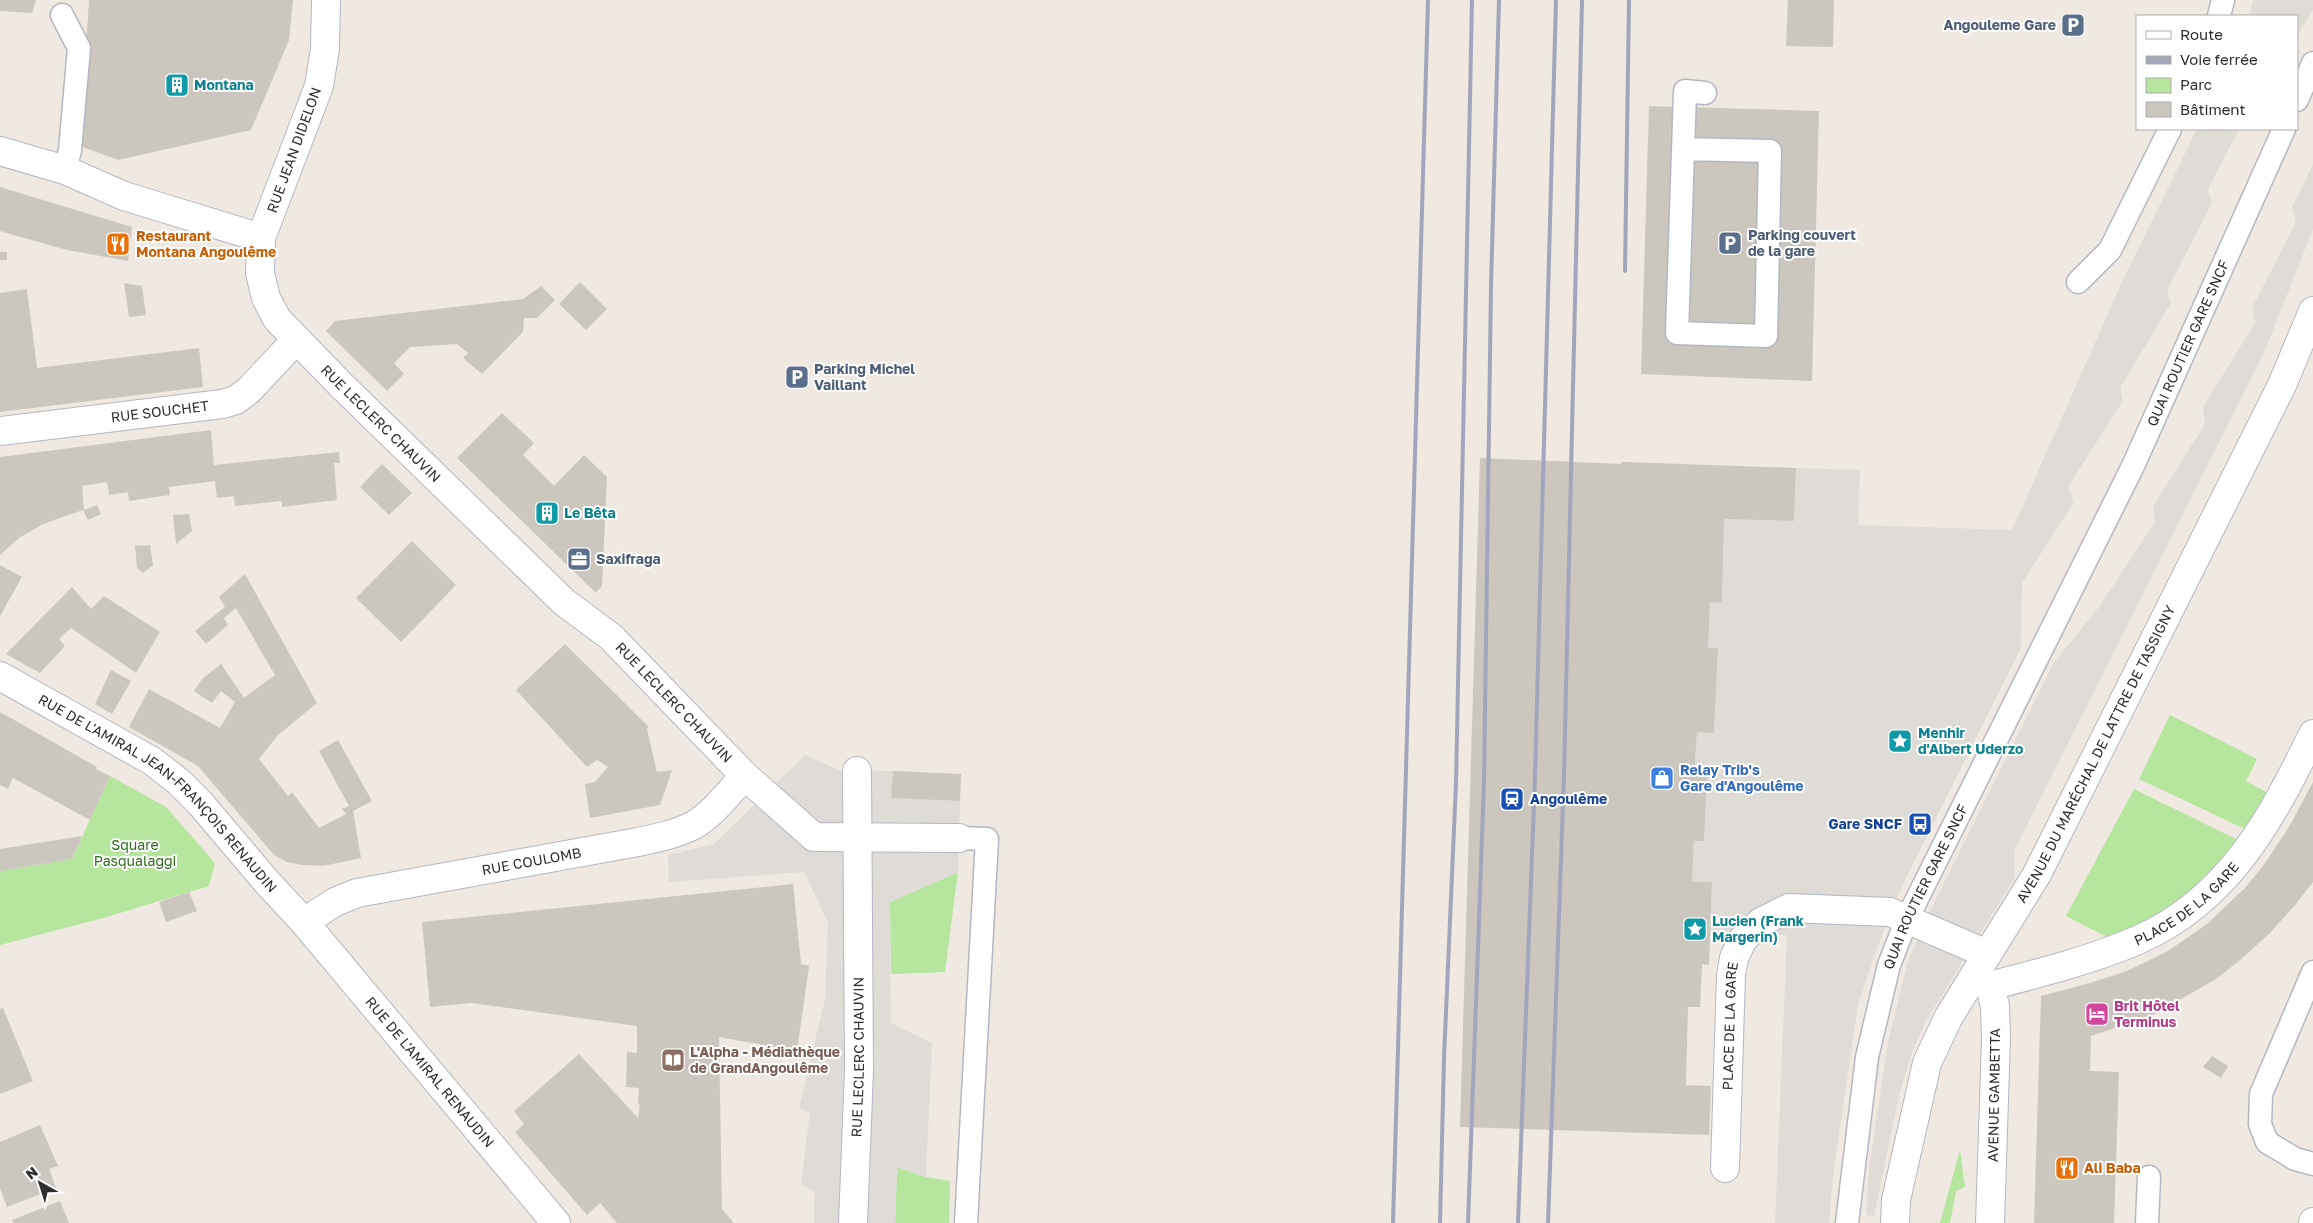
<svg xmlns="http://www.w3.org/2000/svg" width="2313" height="1223" font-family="'Golos Text',sans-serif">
	<rect width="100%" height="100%" fill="#efe9e1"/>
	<path fill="#b6e59e" d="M2170,715L2257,759L2246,781L2270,794L2247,830L2139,779Z
		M110,776L166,807L215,863L209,886L103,918L0,945V871L72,859Z
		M2134,789L2238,840C2217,868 2194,896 2164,915C2148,925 2128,931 2111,939L2066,916Z
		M958,872L945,972L891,974L890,902Z
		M1960,1150L1965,1187L1956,1191L1950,1223H1940Z
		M897,1167L926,1177L950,1181L949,1223H895Z"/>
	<path fill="#dfdcd8" d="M2253,0H2313V10L2297,36V16H2249Z
		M2197,129H2239L2208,189L2212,203L2167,291L2171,303L2120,388L2123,401L2068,487L2074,502L2022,583L2021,648L1904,882L1877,948L1858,1005L1833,1176L1829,1223H1775L1787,935L1710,936L1712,883L1692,882L1694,841H1704L1707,777L1694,776L1697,732H1714L1718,649L1708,648L1710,602H1722L1724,519L1794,521L1796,468L1860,470L1858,525L2012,530L2121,284Z
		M2313,164V229L2264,353L2015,849L2014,879L1926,1021L1911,1055L1900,1092L1874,1216L1866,1215L1869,1169L1887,1047L1907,964L1926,919L2053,664L2099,607L2155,522L2153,506L2205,424L2203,407L2255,323L2252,308L2296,222L2292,207Z
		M805,755L839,770L893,771L892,798L960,801L958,872L890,902L891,1023L932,1043L926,1177L897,1167L895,1223H814L815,1192L801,1184L810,1112L799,1108L825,999L828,923L804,872L669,882L668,855L714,844Z"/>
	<path fill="#cbc7bf" d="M0,0H36L32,13L0,11Z
		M89,0H293L289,40L251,130L118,160L80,146Z
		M1788,0H1834L1833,47L1786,46Z
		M1649,106L1819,111L1812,381L1641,374Z
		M0,187L132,227L128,261L67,250L0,231Z
		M0,252H7V260H0Z
		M580,282L607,309L586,330L559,304Z
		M124,283L142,286L146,315L129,317Z
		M541,286L555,300L537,318H524L523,332L482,374L463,358L468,353L457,344L410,347L394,363L404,374L387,391L326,331L335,321L523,299Z
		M27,289L37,368L199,348L203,387L0,412V293Z
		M502,413L534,443L523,455L554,486L584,455L607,477L602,586L596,593L457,458Z
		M211,430L214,465L339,452L340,463H334L337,500L282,507V501L235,506L234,496L217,498L215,481L169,487L170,495L129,501L128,492L109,495L107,482L82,486L84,510L97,505L101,514L88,520L83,510L43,524L19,538L0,555V457Z
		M1480,458L1621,464V462H1626L1796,468L1794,521L1724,519L1722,603L1710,602L1708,648H1718L1714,733L1697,732L1694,776L1707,777L1704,841H1694L1692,882H1712L1709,965L1702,964L1700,1007H1688L1686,1085L1711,1086L1709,1135L1460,1127Z
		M382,464L412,493L389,515L360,487Z
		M189,514L192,531L176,544L173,515Z
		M412,541L456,585L401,642L356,598Z
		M150,545L153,565L143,573L137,568L135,546Z
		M0,565L22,577L0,616Z
		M245,574L317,703L278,735L259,759L288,796L292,792L319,828L346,814L342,809L349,806L319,751L338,740L372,801L353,811L361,858L323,866L302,865L287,862L274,855L198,766L129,727L149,689L220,728L235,702L221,691L212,703L194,691L202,679L221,664L244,698L275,675L236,608L224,618L228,625L206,644L195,631L225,607L219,597Z
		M72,587L91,609L104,596L160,632L136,673L71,628L59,639L65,646L40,673L6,654Z
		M565,644L649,727L647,729L657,772L672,770L660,805L590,818L585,784L595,782L608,767L597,760L587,767L516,690Z
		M111,670L131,681L112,714L95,704Z
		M0,712L97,767L96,769L110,776L90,820L13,778L8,789L0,785Z
		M893,771L961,774L960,801L891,798Z
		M2313,782V882L2296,904L2269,934L2239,961L2216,979L2176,1002L2177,1004L2148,1017L2091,1036L2090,1071L2119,1072L2114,1223H2034L2041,996L2090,983L2127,971L2168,951L2207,924L2245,888L2263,866L2289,827Z
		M82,836L72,859L0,871V849Z
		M793,884L801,964L809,966L797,1051L719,1037L722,1209L734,1223H617L600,1203L587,1215L515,1132L524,1124L514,1111L579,1054L638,1118L640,1105L638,1104L639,1088L626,1087L627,1052L637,1053V1026L472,1003L430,1007L422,922Z
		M189,892L197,911L166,922L159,902Z
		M3,1008L33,1081L0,1094V1009Z
		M2212,1056L2228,1066L2221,1078L2203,1067Z
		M40,1125L58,1166L49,1169L56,1188L7,1207L0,1188V1142Z
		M60,1201L69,1223H13L12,1220Z"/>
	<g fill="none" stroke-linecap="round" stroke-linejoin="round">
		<g stroke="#b4b7c1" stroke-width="25">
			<g id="lane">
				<path d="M62,15L79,48L70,150L65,170"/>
				<path d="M2219,16L2223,0"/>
				<path d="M2297,100L2313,63"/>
				<path d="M1683,149L1770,151L1766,336L1677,333L1685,91L1705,93"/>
				<path d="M2078,282L2110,250L2170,129"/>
				<path d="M959,838L987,839L966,1223"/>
				<path d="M2313,972L2261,1094L2260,1124L2267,1142L2295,1159L2313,1164"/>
				<path id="s1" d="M1847,1223L1867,1057L1889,965L1907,919L2133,466L2284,129"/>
				<path d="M2147,1223L2149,1177"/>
			</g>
		</g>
		<g stroke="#b4b7c1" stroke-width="30">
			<g id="street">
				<path id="s2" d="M326,0L325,49L319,86L261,238L260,273L266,298L277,319L341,385L564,602L611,637L745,776L814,837L959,838"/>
				<path d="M0,151L65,170L124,196L261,238"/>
				<path id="s3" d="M0,431L222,404L236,400L249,390L296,340"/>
				<path id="s4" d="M0,676L152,761L179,782L200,803L266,881L304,922L556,1223"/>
				<path id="s5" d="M304,922L335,902L357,893L638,842C657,838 677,834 694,825C714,813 729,792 745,776"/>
				<path d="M1975,977L1990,986L1995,1006L1996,1038L1990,1223"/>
				<path id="s6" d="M1990,986C2040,973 2091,960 2138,940C2229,900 2272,818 2313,734"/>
				<path id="s7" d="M1725,1168L1731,975L1734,958L1743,939L1761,922L1789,908L1890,912L1987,954"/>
				<path id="s8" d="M853,1223L859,1070L857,771"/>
			</g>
		</g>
		<g stroke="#b4b7c1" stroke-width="30">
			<g id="secondary">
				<path id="s9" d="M1895,1223L1896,1200L1927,1063L1948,1018L2037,874L2282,385L2313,311"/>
				<path d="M2313,1223V1222"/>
			</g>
		</g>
		<use href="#lane" stroke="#fff" stroke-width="22"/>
		<use href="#street" stroke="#fff" stroke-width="28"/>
		<use href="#secondary" stroke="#fff" stroke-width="28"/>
		<path stroke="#a3a6b8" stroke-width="4" d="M1625,271L1629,0
			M1393,1223L1428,0
			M1440,1223L1444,1058L1456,783L1472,0
			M1468,1223L1484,782L1491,286L1499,0
			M1518,1223L1535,776L1556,0
			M1548,1223L1564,775L1582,0"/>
	</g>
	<defs>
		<g id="parking-square" transform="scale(1.25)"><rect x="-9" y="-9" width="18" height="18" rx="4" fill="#5c6f8a" stroke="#fff"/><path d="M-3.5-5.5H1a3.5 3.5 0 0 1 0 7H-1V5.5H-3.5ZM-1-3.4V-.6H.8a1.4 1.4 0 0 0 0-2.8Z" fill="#fff"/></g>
		<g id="building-square" transform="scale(1.25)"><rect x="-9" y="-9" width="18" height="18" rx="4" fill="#0f9aa8" stroke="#fff"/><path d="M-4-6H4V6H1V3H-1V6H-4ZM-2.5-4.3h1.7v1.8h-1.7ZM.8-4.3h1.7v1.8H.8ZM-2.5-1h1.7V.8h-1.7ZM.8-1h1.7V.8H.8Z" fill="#fff"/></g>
		<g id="restaurant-square" transform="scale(1.25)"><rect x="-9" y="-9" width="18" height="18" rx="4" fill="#e8710a" stroke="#fff"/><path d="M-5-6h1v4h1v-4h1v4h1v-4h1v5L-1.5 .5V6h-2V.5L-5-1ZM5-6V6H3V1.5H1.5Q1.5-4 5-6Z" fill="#fff"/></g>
		<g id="office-square" transform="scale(1.25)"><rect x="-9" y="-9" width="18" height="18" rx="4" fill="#5c6f8a" stroke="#fff"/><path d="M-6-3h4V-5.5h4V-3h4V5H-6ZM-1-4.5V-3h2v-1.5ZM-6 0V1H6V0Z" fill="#fff"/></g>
		<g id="sight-square" transform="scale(1.25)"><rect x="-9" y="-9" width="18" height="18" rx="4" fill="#0f9aa8" stroke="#fff"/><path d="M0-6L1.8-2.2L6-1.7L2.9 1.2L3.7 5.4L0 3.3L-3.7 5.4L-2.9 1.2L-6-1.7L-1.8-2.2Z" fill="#fff"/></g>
		<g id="shop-square" transform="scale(1.25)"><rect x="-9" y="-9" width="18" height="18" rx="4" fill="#3f7fe0" stroke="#fff"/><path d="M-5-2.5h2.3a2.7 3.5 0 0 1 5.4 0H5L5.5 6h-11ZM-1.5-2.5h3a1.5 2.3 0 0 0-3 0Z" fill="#fff"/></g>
		<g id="station-square" transform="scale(1.25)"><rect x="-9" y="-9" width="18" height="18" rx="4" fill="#1a4fb4" stroke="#fff"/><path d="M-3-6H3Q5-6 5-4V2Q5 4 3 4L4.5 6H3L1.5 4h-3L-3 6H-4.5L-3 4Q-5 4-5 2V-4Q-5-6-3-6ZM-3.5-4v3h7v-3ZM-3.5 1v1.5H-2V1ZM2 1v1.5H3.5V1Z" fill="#fff"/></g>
		<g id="bus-square" transform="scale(1.25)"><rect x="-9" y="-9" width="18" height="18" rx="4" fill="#1a4fb4" stroke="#fff"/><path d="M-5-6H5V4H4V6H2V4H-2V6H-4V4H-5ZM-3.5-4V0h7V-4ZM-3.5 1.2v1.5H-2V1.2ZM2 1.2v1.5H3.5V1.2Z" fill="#fff"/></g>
		<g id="hotel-square" transform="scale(1.25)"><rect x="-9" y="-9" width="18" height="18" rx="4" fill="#d1479c" stroke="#fff"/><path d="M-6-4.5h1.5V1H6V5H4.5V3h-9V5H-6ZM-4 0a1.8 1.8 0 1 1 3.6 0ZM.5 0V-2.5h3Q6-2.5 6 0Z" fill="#fff"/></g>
		<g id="library-square" transform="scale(1.25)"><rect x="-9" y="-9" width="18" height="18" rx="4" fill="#8d6e63" stroke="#fff"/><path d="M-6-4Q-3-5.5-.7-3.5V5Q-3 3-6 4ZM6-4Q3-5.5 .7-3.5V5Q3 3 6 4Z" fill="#fff"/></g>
	</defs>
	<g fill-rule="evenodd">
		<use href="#parking-square" x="2073" y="25"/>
		<use href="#building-square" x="177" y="85"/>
		<use href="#parking-square" x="1730" y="243"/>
		<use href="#restaurant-square" x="118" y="244"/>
		<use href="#parking-square" x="797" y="377"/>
		<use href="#building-square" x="547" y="513"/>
		<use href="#office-square" x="579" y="559"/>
		<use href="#sight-square" x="1900" y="741"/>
		<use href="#shop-square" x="1662" y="778"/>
		<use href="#station-square" x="1512" y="799"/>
		<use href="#bus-square" x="1920" y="824"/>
		<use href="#sight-square" x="1695" y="929"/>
		<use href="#hotel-square" x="2097" y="1014"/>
		<use href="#library-square" x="673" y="1060"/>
		<use href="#restaurant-square" x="2067" y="1168"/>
	</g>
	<g text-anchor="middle" stroke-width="4" stroke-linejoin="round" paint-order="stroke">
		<g font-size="14" font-weight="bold" fill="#4e5e75" stroke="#fff" text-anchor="start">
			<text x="2056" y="30" text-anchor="end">Angouleme Gare</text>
			<text x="1748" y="240">Parking couvert<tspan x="1748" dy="16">de la gare</tspan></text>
			<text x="814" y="374">Parking Michel<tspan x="814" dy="16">Vaillant</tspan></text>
			<text x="596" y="564">Saxifraga</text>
		</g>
		<g font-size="14" font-weight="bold" fill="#0d838f" stroke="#fff" text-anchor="start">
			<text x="194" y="90">Montana</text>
			<text x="564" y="518">Le Bêta</text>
			<text x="1918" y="738">Menhir<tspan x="1918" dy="16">d'Albert Uderzo</tspan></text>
			<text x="1712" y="926">Lucien (Frank<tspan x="1712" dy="16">Margerin)</tspan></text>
		</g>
		<g font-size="14" fill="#2e2e2e" stroke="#fff">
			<text transform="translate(294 150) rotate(-70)" y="5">RUE JEAN DIDELON</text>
			<text dy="5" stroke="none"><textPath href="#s1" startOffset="952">QUAI ROUTIER GARE SNCF</textPath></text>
			<text dy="5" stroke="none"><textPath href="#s3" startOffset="161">RUE SOUCHET</textPath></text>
			<text dy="5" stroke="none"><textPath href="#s2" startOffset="481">RUE LECLERC CHAUVIN</textPath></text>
			<text dy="5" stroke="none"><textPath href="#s2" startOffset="886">RUE LECLERC CHAUVIN</textPath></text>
			<text dy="5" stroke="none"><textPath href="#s9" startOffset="516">AVENUE DU MARÉCHAL DE LATTRE DE TASSIGNY</textPath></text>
			<text dy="5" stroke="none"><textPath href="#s4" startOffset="199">RUE DE L'AMIRAL JEAN-FRANÇOIS RENAUDIN</textPath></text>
			<text dy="5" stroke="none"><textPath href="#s5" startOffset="238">RUE COULOMB</textPath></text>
			<text dy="5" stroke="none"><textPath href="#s1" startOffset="348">QUAI ROUTIER GARE SNCF</textPath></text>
			<text dy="5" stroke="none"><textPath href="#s6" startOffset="216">PLACE DE LA GARE</textPath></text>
			<text dy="5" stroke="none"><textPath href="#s7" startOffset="142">PLACE DE LA GARE</textPath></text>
			<text dy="5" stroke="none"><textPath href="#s8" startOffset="166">RUE LECLERC CHAUVIN</textPath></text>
			<text dy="5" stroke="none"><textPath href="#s4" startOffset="592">RUE DE L'AMIRAL RENAUDIN</textPath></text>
			<text transform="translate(1994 1095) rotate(-89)" y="5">AVENUE GAMBETTA</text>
		</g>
		<g font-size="14" font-weight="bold" fill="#c56008" stroke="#fff" text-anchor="start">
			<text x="136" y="241">Restaurant<tspan x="136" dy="16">Montana Angoulême</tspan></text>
			<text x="2084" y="1173">Ali Baba</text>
		</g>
		<g font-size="14" font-weight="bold" fill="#366cbe" stroke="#fff" text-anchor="start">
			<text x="1680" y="775">Relay Trib's<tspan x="1680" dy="16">Gare d'Angoulême</tspan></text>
		</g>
		<g font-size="14" font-weight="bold" fill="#164399" stroke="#fff" text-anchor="start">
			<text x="1530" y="804">Angoulême</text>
			<text x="1902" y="829" text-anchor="end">Gare SNCF</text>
		</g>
		<g font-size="14" fill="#2c6e1b" stroke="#fff">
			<text x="135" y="850">Square<tspan x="135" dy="16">Pasqualaggi</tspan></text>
		</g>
		<g font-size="14" font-weight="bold" fill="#b23c85" stroke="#fff" text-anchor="start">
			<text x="2114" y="1011">Brit Hôtel<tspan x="2114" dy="16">Terminus</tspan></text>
		</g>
		<g font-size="14" font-weight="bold" fill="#785e54" stroke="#fff" text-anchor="start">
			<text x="690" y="1057">L'Alpha - Médiathèque<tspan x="690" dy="16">de GrandAngoulême</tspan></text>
		</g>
	</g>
	<rect x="2136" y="15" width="162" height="115" fill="#ffffff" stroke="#ababab"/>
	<rect x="2146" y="31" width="25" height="8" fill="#ffffff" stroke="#ababab"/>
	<text x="2180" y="40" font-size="15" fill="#2e2e2e">Route</text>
	<rect x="2146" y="56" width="25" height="8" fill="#a3a6b8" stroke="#ababab"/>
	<text x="2180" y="65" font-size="15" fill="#2e2e2e">Voie ferrée</text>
	<rect x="2146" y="78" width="25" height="15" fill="#b6e59e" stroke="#ababab"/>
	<text x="2180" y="90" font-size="15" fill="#2e2e2e">Parc</text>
	<rect x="2146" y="102" width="25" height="15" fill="#cbc7bf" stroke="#ababab"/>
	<text x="2180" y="115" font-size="15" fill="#2e2e2e">Bâtiment</text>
	<g transform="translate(40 1183) rotate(321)" stroke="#ffffff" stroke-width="4" paint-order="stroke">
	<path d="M0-4L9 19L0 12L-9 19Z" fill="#2e2e2e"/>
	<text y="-8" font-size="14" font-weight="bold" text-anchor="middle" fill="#2e2e2e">N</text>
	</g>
</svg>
